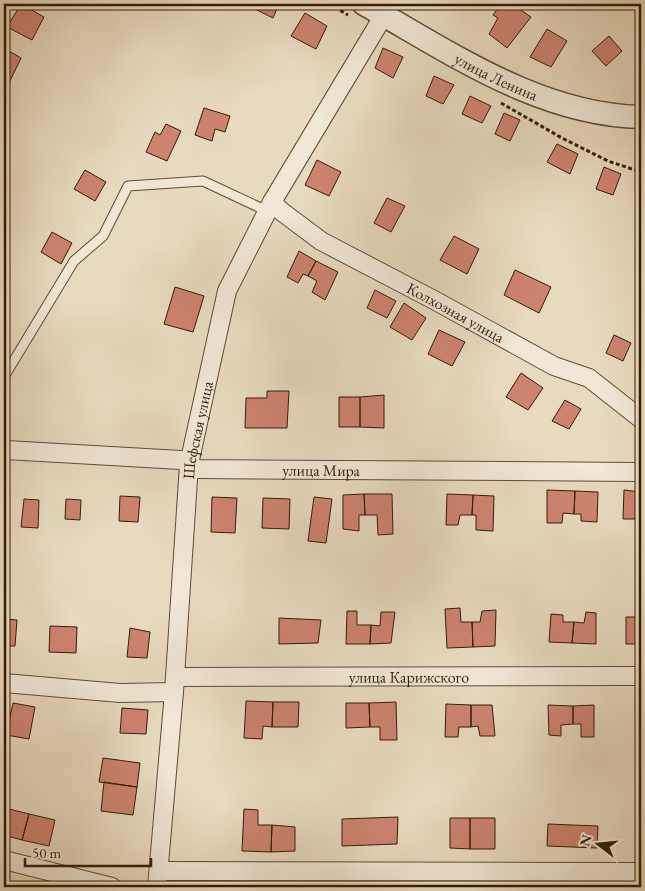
<svg xmlns="http://www.w3.org/2000/svg" width="645" height="891" viewBox="0 0 645 891" font-family="'EB Garamond',serif">
<style>
.building{fill:#cd8370;stroke:#341c07}
.lines{fill:none;stroke-linecap:round;stroke-linejoin:round}
.service-casing{stroke:#614c35;stroke-width:11}
.minor-casing{stroke:#614c35;stroke-width:20}
.tertiary-casing{stroke:#614c35;stroke-width:25}
.path{stroke:#341c07;stroke-width:3;stroke-dasharray:4 2.5;stroke-linecap:butt}
.service{stroke:#f0e7d5;stroke-width:9}
.minor{stroke:#f0e7d5;stroke-width:18}
.tertiary{stroke:#f0e7d5;stroke-width:22}
.labels{text-anchor:middle;dominant-baseline:central;stroke-width:4;stroke-linejoin:round;paint-order:stroke}
.street-label{font-size:16px;fill:#341c07;stroke:#f0e7d5}
</style>
<rect width="100%" height="100%" fill="#e8dabf"/>
<filter id="stains"><feTurbulence type="fractalNoise" baseFrequency=".004" numOctaves="4"/><feColorMatrix values="0 0 0 0 .2 0 0 0 0 .09 0 0 0 0 .02 0 0 0 .5 -.17"/></filter>
<radialGradient id="worn" r=".72"><stop offset=".6" stop-color="#630" stop-opacity="0"/><stop offset="1" stop-color="#630" stop-opacity=".3"/></radialGradient>
<path class="building" d="M21,4L44,17L32,40L7,27Z
M248,4H279L273,18L247,5Z
M501,4H512L531,17L507,48L489,34L498,18L493,15Z
M305,13L327,26L316,49L291,36Z
M547,29L567,41L551,67L530,57Z
M609,36L622,51L606,66L592,51Z
M4,48L21,58L10,81L4,78Z
M383,48L403,57L393,78L375,68Z
M434,76L454,85L443,104L426,96Z
M470,96L491,106L482,123L462,114Z
M204,108L230,116L225,132L215,129L212,141L195,135Z
M504,113L520,120L510,141L495,134Z
M166,124L181,131L167,161L146,152L155,132L160,135Z
M557,144L578,154L570,174L547,162Z
M317,160L341,172L329,196L305,185Z
M604,167L621,174L613,195L596,189Z
M85,170L106,182L95,201L74,189Z
M641,188V218L636,217Z
M387,198L405,206L391,232L374,223Z
M52,232L72,243L61,264L41,252Z
M454,236L479,249L467,274L440,260Z
M299,251L316,261L308,276L303,274L298,283L287,277Z
M316,261L338,272L325,300L312,292L317,281L308,276Z
M515,270L551,287L539,313L504,295Z
M175,287L204,296L193,332L164,324Z
M375,290L396,301L387,318L367,308Z
M404,303L426,318L412,340L390,327Z
M439,330L465,342L452,366L428,354Z
M614,335L631,343L623,361L606,353Z
M521,373L543,388L528,410L506,397Z
M267,391H289L287,428H245L246,398H267Z
M384,395V428L360,427V397Z
M339,397H360V427H339Z
M565,400L581,409L569,429L552,421Z
M547,490L575,491L574,514L563,513L562,523H547Z
M624,490L641,492V519H623Z
M575,491L598,492L597,522L581,521V514H574Z
M364,494L365,515H359V531L343,529V495Z
M364,494H392L393,534L378,535L377,515H365Z
M447,494L473,495L472,515H460L458,525H446Z
M473,495L494,496L493,531L476,530V515H472Z
M120,496L140,497L138,522L119,521Z
M212,497L237,498L235,533L211,532Z
M314,497L332,499L326,543L308,541Z
M263,498L290,499L289,529L262,528Z
M24,499L39,500L38,528L21,527Z
M66,499L81,500L80,520L65,519Z
M460,608L461,622H472L473,647L447,648L445,609Z
M496,610L495,646L473,647L472,622H480L482,611Z
M347,611H357V625H371L370,644H346Z
M381,612H395L391,643L370,644L371,625L380,626Z
M586,612L596,613V644L572,643L574,622L584,623Z
M551,614L563,615V622H574L572,643L549,642Z
M626,617H641V644H626Z
M279,618L321,620L318,643L279,644Z
M4,619L17,620L15,646H4Z
M50,626L77,627L76,653L49,652Z
M130,628L150,632L147,658L127,657Z
M246,701L273,702L272,727L263,726L262,739L244,738Z
M273,702H299L298,727H272Z
M396,702L397,740H380V727H370L369,703Z
M13,703L35,707L29,739L6,735Z
M346,703H369L370,727L346,728Z
M446,704L471,705V727H459L458,737H445Z
M471,705H492L495,736H480L478,726L471,727Z
M548,705L573,706V724L561,725V736L549,735Z
M594,705V737H581V724H573V706Z
M122,708L148,710L146,734L120,733Z
M103,758L140,763L137,787L99,782Z
M104,782L137,787L133,815L101,811Z
M5,808L29,814L22,840L4,835Z
M244,809L258,810V825H272L271,852L242,851Z
M29,814L55,820L49,846L22,840Z
M398,817L397,844L342,846V819Z
M450,818H470V849L450,848Z
M470,818H495V849H470Z
M548,824L598,826L597,848L547,846Z
M272,825L295,827V851L271,852Z"/>
<g class="lines">
<defs>
<path id="service" d="M4,377L74,261L103,236L128,186L203,181L267,211"/>
<g id="minor">
<path id="s1" d="M272,202L281,211L321,241L434,300L554,366L589,378L641,419"/>
<path id="s2" d="M4,451L6,450L181,460L197,469L641,472"/>
<path id="s3" d="M175,677L641,676"/>
<path d="M4,683L120,693L174,692"/>
<path d="M4,860L112,887"/>
<path d="M159,871L641,872"/>
<path id="s4" d="M157,887L174,692L189,464L227,291L272,202L384,15"/>
</g>
<g id="tertiary">
<path id="s5" d="M364,4C450,52 539,115 641,117"/>
</g>
</defs>
<use href="#service" class="service-casing"/>
<use href="#minor" class="minor-casing"/>
<use href="#tertiary" class="tertiary-casing"/>
<path class="path" d="M329,4L348,15
M501,103L562,138L608,161L641,172"/>
<use href="#service" class="service"/>
<use href="#minor" class="minor"/>
<use href="#tertiary" class="tertiary"/>
</g>
<g class="labels">
<g class="street-label">
<text stroke="none"><textPath href="#s5" startOffset="151">улица Ленина</textPath></text>
<text stroke="none"><textPath href="#s1" startOffset="215">Колхозная улица</textPath></text>
<text stroke="none"><textPath href="#s4" startOffset="459">Шефская улица</textPath></text>
<text stroke="none"><textPath href="#s2" startOffset="320">улица Мира</textPath></text>
<text stroke="none"><textPath href="#s3" startOffset="234">улица Карижского</textPath></text>
</g>
</g>
<rect width="645" height="891" fill="none" stroke="#e8dabf" stroke-width="20"/>
<rect x="5" y="5" width="635" height="881" fill="none" stroke="#341c07" stroke-width="2.5"/>
<rect x="10" y="10" width="625" height="871" fill="none" stroke="#341c07"/>
<g transform="translate(598 844) rotate(286)" stroke="#f0e7d5" stroke-width="4" paint-order="stroke">
<path d="M0-4L9 19L0 12L-9 19Z" fill="#341c07"/>
<text y="-8" font-size="14" font-weight="bold" text-anchor="middle" fill="#341c07">N</text>
</g>
<path d="M25 858v8h126v-8" fill="none" stroke="#341c07" stroke-width="2.5"/>
<text x="32" y="858" font-size="15" fill="#341c07" stroke="#f0e7d5" stroke-width="4" paint-order="stroke">50 m</text>
<rect width="100%" height="100%" filter="url(#stains)"/>
<rect width="100%" height="100%" fill="url(#worn)"/>
</svg>
